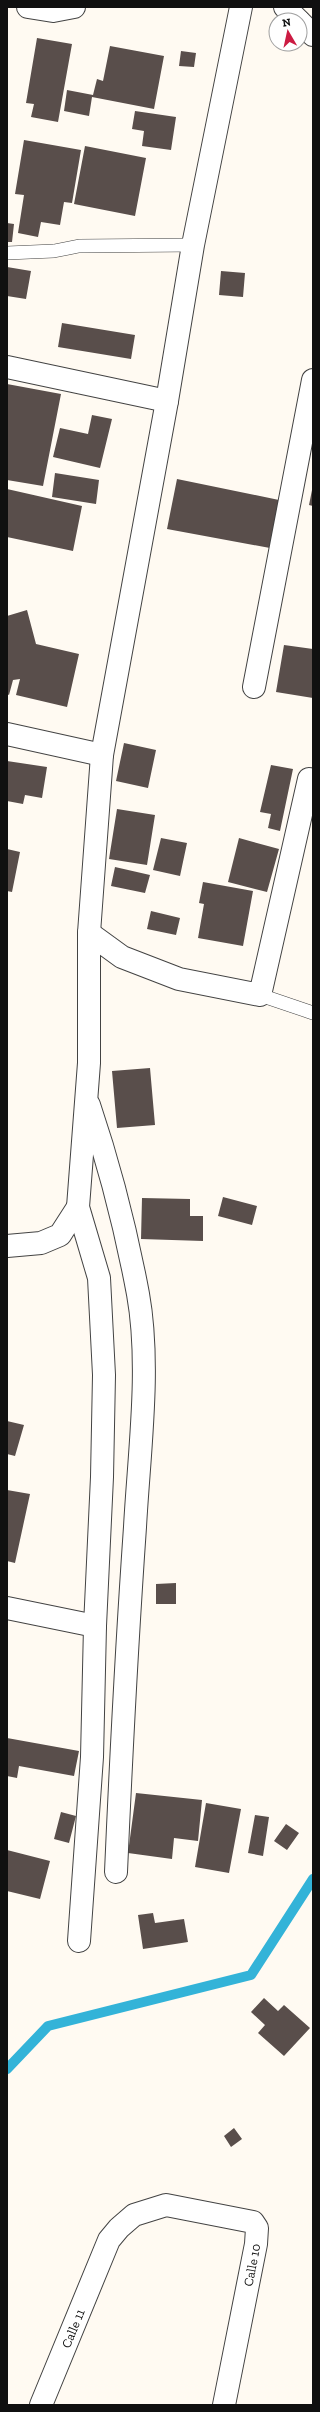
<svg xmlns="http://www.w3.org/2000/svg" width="320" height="2412" viewBox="0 0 320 2412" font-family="'Zilla Slab',serif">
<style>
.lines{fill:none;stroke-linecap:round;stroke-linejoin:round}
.stream{stroke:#33b3d8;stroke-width:10}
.building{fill:#594e4b}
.lane-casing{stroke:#434343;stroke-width:14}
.street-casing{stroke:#434343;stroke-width:24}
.lane{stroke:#fff;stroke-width:13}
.street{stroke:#fff;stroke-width:22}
.labels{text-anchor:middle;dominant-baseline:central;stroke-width:4;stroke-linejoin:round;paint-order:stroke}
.street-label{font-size:13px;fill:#101010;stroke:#fff}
</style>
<rect width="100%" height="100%" fill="#fffaf2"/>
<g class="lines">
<path class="stream" d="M7,2069L48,2026L251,1975L313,1879"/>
</g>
<path class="building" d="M37,38L72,44L58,122L31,117L34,104L26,103Z
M110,46L164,56L154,109L92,97L89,116L64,111L67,90L93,95L97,79L103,81Z
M181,51L196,53L194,67L179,66Z
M135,111L176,117L171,150L142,146L144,131L132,129Z
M24,140L81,150L72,203L64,202L60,225L41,222L38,237L18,233L24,195L15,194Z
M85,146L146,158L135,216L74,204Z
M7,223L14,224L12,242H7Z
M7,267L31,271L26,299L7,296Z
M221,271L245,273L243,297L219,295Z
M62,323L135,335L131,359L58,347Z
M7,384L61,394L43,486L7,480Z
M92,415L112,419L100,468L53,457L60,428L88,434Z
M55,473L99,480L96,504L52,497Z
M177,479L279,500L270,548L167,529Z
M7,489L82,506L73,551L7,537Z
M312,490H313V506L309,505Z
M27,610L36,644L79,654L67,707L16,695L20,679L13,680L9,695L7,694V616Z
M284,645L313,649V698L276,692Z
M124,743L156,750L148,788L116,781Z
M7,761L47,767L42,798L25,795L23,804L7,801Z
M271,765L293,769L280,831L268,828L271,814L260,812Z
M117,809L155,815L147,865L109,859Z
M161,838L187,843L180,876L153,870Z
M239,838L279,849L267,892L228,882Z
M7,849L20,852L12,892L7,891Z
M115,867L150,875L145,893L111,886Z
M203,882L253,891L243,946L198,938L204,904L199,903Z
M151,911L180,918L176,935L147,929Z
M150,1068L155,1125L117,1128L112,1071Z
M223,1197L257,1206L252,1225L218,1216Z
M142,1198L190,1199V1216H203V1241L141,1239Z
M7,1421L24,1425L15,1456L7,1454Z
M7,1490L30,1494L15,1563L7,1561Z
M176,1583V1604H156V1584Z
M7,1738L79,1751L74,1776L19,1766L17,1778L7,1776Z
M136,1793L202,1800L198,1841L174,1838L172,1859L128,1853Z
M206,1803L241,1809L229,1873L195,1867Z
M61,1812L76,1816L69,1843L54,1839Z
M255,1815L269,1817L263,1856L248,1853Z
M286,1824L299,1833L287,1850L274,1841Z
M7,1850L50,1861L40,1899L7,1891Z
M153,1913L155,1923L184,1919L188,1942L143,1949L138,1915Z
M264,1998L278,2011L284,2005L310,2028L284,2056L258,2033L265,2025L251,2012Z
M234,2128L242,2139L231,2147L224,2136Z"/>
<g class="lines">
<defs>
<path id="lane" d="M7,253L54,251L79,246L193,245
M260,995L313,1013"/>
<g id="street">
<path d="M28,7L53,11L74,7"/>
<path d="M285,7L298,20"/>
<path d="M300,22L313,35"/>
<path d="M7,367L167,401"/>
<path d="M254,687L313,380"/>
<path d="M7,734L102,755"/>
<path d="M89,933L122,957L179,979L260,995L309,779"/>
<path d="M89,1105C110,1167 126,1230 138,1294C151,1366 139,1453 135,1527C127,1642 121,1757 116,1872"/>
<path d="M7,1246L41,1243L60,1235L78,1207"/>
<path d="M7,1608L95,1626"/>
<path d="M79,1941L92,1757L95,1626L102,1477L104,1375L99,1278L78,1207L89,1063V933L102,755L167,401L193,245L241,7"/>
<path id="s1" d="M41,2405L109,2240L119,2228L134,2215L166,2205L253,2222L257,2228L256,2244L224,2405"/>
</g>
</defs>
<use href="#lane" class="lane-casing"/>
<use href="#street" class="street-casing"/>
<use href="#lane" class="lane"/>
<use href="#street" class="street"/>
</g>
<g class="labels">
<g class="street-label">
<text transform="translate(252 2265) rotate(-79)">Calle 10</text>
<text stroke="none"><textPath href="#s1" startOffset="83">Calle 11</textPath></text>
</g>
</g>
<rect width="320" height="2412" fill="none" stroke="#101010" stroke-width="16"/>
<g transform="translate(288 32) rotate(351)"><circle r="19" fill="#ffffff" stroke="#9f9f9f"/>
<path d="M0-3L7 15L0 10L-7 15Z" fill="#cc1b42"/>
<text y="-6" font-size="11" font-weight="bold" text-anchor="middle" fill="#101010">N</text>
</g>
</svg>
